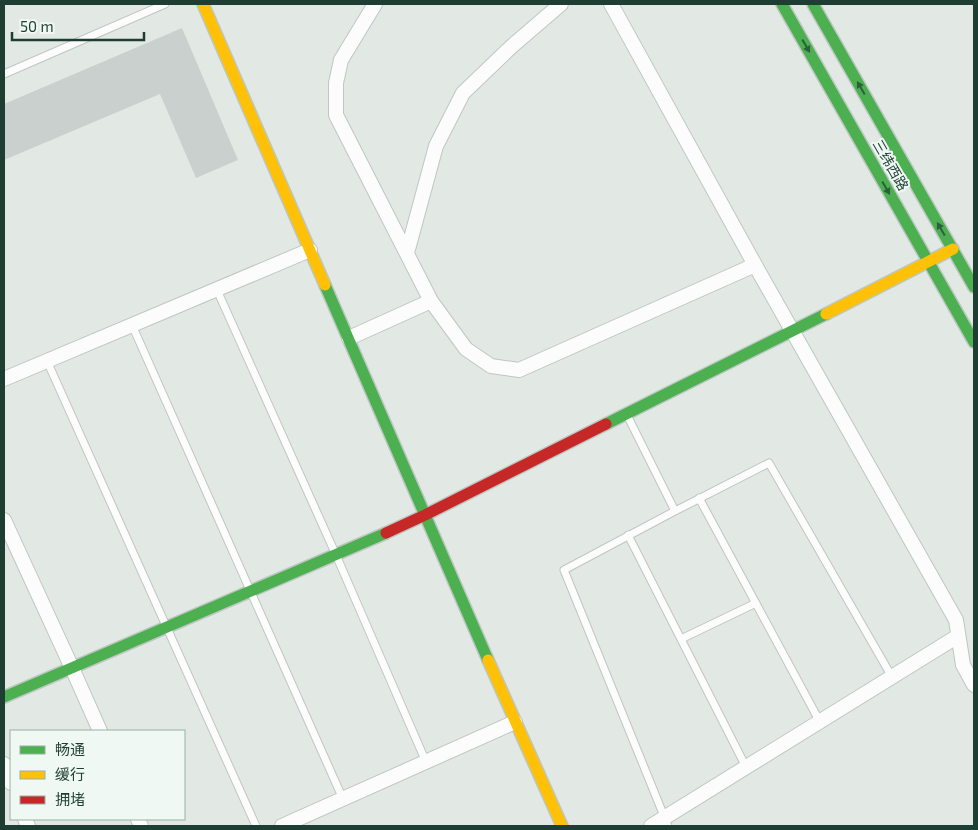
<svg xmlns="http://www.w3.org/2000/svg" width="978" height="830" viewBox="0 0 978 830" font-family="'Exo 2','Noto Sans SC',sans-serif">
<style>
.building{fill:#c9d0cd}
.lines{fill:none;stroke-linecap:round;stroke-linejoin:round}
.lane-casing{stroke:#bfc6c2;stroke-width:9}
.street-casing{stroke:#bfc6c2;stroke-width:16}
.fast-casing{stroke:#bdc7c2;stroke-width:14}
.slow-casing{stroke:#bdc7c2;stroke-width:14}
.jam-casing{stroke:#bdc7c2;stroke-width:14}
.lane{stroke:#fbfcfb;stroke-width:7}
.street{stroke:#fbfcfb;stroke-width:14}
.fast{stroke:#4caf50;stroke-width:11}
.slow{stroke:#ffc107;stroke-width:11}
.jam{stroke:#c62828;stroke-width:11}
.oneway{fill:#2c603c}
.labels{text-anchor:middle;dominant-baseline:central;stroke-width:4;stroke-linejoin:round;paint-order:stroke}
.street-label{font-size:14px;fill:#1e3e34;stroke:#eff8f3}
</style>
<rect width="100%" height="100%" fill="#e2e9e5"/>
<path class="building" d="M182,28L238,160L196,178L160,94L4,160V104Z"/>
<g class="lines">
<defs>
<path id="lane" d="M4,74L165,4
M217,290L336,555L426,762
M132,325L343,799
M47,361L256,826
M628,417L675,511L564,570L668,826
M699,498L820,722
M675,511L769,463L892,677
M628,535L746,767
M681,639L756,603"/>
<path id="street" d="M375,4L341,60L336,83V115L431,301L466,349L491,366L519,370L755,265
M611,4L755,265L956,620L963,665L974,685
M407,253L436,146L463,93L511,47L561,4
M349,338L431,301
M4,379L310,250
M4,520L72,668L100,731
M4,764L11,783
M25,819L28,826
M138,819L141,826
M282,826L515,722
M651,826L958,636"/>
<path id="fast" d="M782,4L974,342
M813,4L974,287
M325,285L488,660
M606,424L826,314
M4,697L386,533"/>
<path id="slow" d="M203,4L325,285
M826,314L953,249
M488,660L562,826"/>
<path id="jam" d="M386,533L425,515L606,424"/>
</defs>
<use href="#lane" class="lane-casing"/>
<use href="#street" class="street-casing"/>
<use href="#fast" class="fast-casing"/>
<use href="#slow" class="slow-casing"/>
<use href="#jam" class="jam-casing"/>
<use href="#lane" class="lane"/>
<use href="#street" class="street"/>
<use href="#fast" class="fast"/>
<use href="#slow" class="slow"/>
<use href="#jam" class="jam"/>
</g>
<defs><path id="oneway-solid" d="M-6-.8H1V-3.2L6.5 0L1 3.2V.8H-6Z" transform="scale(1.25)"/></defs>
<g class="oneway">
<use href="#oneway-solid" transform="translate(806 46) rotate(60)"/>
<use href="#oneway-solid" transform="translate(861 88) rotate(-120)"/>
<use href="#oneway-solid" transform="translate(886 188) rotate(60)"/>
<use href="#oneway-solid" transform="translate(941 229) rotate(-120)"/>
</g>
<g class="labels">
<g class="street-label">
<text transform="translate(891 165) rotate(60)">三纬西路</text>
</g>
</g>
<rect width="978" height="830" fill="none" stroke="#1e3e34" stroke-width="10"/>
<rect x="10" y="730" width="175" height="90" fill="#eff8f3" stroke="#9baea7"/>
<rect x="20" y="746" width="25" height="8" fill="#4caf50" stroke="#9baea7"/>
<text x="55" y="755" font-size="15" fill="#1e3e34">畅通</text>
<rect x="20" y="771" width="25" height="8" fill="#ffc107" stroke="#9baea7"/>
<text x="55" y="780" font-size="15" fill="#1e3e34">缓行</text>
<rect x="20" y="796" width="25" height="8" fill="#c62828" stroke="#9baea7"/>
<text x="55" y="805" font-size="15" fill="#1e3e34">拥堵</text>
<path d="M12 32v8h132v-8" fill="none" stroke="#1e3e34" stroke-width="2.5"/>
<text x="20" y="32" font-size="15" fill="#1e3e34" stroke="#eff8f3" stroke-width="4" paint-order="stroke">50 m</text>
</svg>
